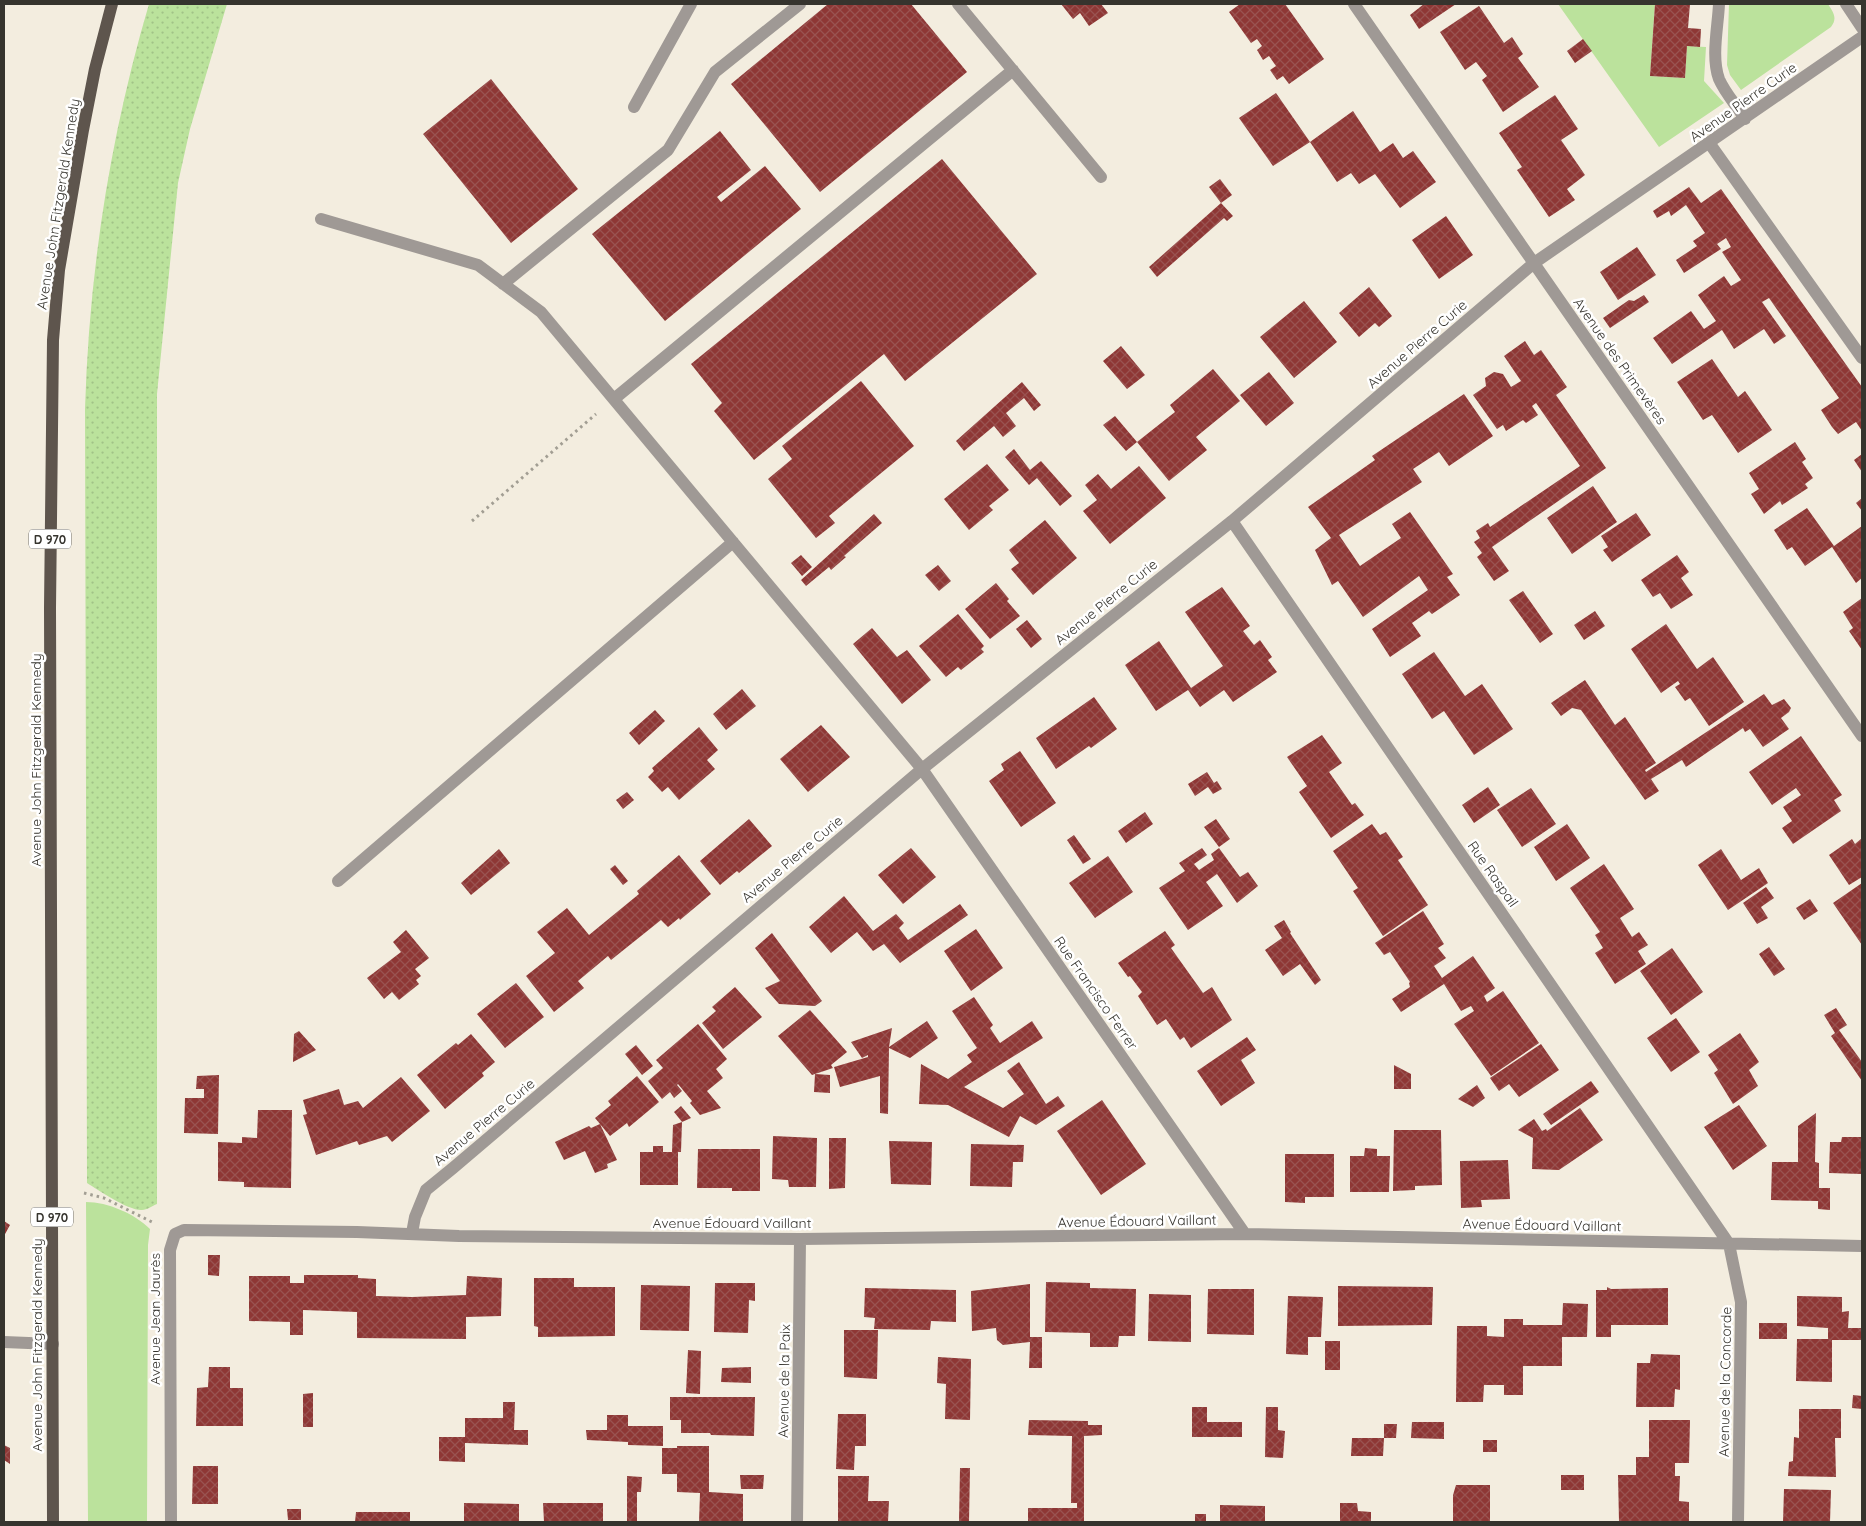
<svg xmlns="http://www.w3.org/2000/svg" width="1866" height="1526" viewBox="0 0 1866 1526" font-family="Quicksand,sans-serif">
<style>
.grass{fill:url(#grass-dots)}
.green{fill:#bbe29c}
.building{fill:url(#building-cross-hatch)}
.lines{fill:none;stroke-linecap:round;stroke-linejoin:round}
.path{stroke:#a29e93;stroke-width:3;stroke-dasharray:2.5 4;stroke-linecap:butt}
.lane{stroke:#9f9995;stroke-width:12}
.street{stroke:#9f9995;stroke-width:12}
.primary{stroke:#5e554d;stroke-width:12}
.labels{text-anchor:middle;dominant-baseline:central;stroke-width:5;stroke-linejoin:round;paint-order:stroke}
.shield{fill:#fff;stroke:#72716d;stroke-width:1}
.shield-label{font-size:12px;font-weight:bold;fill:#36342e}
.street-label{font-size:14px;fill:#36342e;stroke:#fff}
</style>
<defs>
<pattern id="grass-dots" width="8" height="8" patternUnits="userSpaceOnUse" patternTransform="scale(1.25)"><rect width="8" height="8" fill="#bbe29c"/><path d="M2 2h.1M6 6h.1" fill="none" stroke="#a1c287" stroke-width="1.8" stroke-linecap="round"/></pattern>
<pattern id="building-cross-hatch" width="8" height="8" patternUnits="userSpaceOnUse" patternTransform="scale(1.25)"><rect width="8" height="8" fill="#8e3735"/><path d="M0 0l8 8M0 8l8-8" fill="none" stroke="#995351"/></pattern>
</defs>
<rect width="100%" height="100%" fill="#f3eddf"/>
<path class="grass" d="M149,4H227L190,129L178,183L157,394V1204C152,1206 147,1210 142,1210C129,1211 98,1190 87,1183L85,409C89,272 110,136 149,4Z"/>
<path class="green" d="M1558,4H1655L1650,76L1685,78L1687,46L1706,47L1704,81L1724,103L1659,147Z
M1729,4H1828C1833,12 1838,18 1831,27L1741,90L1730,75L1727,65Z
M86,1202C108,1202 135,1214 150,1229L148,1245L147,1522H88Z"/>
<path class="building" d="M828,4H911L967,72L820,192L731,84Z
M1061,4H1101L1108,13L1089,26L1080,13L1073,19Z
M1240,4H1285L1324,59L1289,84L1283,76L1277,80L1270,70L1276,66L1269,56L1263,60L1257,50L1262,46L1257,39L1251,43L1229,12Z
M1424,4H1456L1419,29L1410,15Z
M1655,4H1690L1688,28L1701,29L1700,47L1687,46L1685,78L1650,76Z
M1479,6L1504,43L1512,37L1523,54L1518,58L1539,87L1503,112L1482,80L1487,76L1476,62L1465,70L1440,32Z
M1583,39L1592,51L1575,63L1567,51Z
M491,79L578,189L511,243L423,134Z
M1276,93L1310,142L1353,111L1380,152L1393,143L1403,158L1413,151L1436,182L1400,208L1375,174L1359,184L1351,173L1337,182L1310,142L1273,166L1239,118Z
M1555,95L1578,129L1561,140L1585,175L1567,189L1575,200L1549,217L1517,170L1522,167L1499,133Z
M720,131L751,170L717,197L721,202L765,166L801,209L665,321L592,234Z
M942,159L1037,274L905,381L884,354L754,460L714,411L722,403L691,364Z
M1220,179L1232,195L1221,203L1209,187Z
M1689,187L1701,203L1721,189L1862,387V431L1856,422L1838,434L1832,427L1821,410L1839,398L1769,298L1762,302L1786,336L1774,344L1764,329L1734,349L1722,330L1672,364L1653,338L1691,311L1704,329L1716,321L1698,295L1724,276L1731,286L1741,280L1722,252L1731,247L1726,238L1717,244L1721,249L1684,273L1676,260L1697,246L1693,241L1705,233L1686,205L1671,216L1669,211L1657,218L1653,211Z
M1221,203L1233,216L1227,221L1224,218L1157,277L1149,267Z
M1446,216L1473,255L1439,279L1412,240Z
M1637,247L1656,275L1618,300L1600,272Z
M1369,287L1392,316L1379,327L1375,323L1359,337L1339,313Z
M1644,295L1649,302L1610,328L1603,318L1629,300L1634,301Z
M1304,301L1337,342L1294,378L1260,337Z
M1525,341L1534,355L1541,350L1567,387L1556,395L1606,468L1492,547L1509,571L1494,581L1477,557L1482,553L1474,542L1480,538L1476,531L1488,523L1490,527L1580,466L1536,403L1532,406L1538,415L1526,423L1523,420L1506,431L1503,425L1497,429L1473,395L1486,386L1485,378L1494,372L1503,374L1511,387L1521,381L1504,356Z
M1121,346L1145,375L1127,389L1103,361Z
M1712,359L1738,397L1745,391L1772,430L1738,453L1712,415L1703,420L1677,382Z
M1213,369L1240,401L1196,437L1207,450L1169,481L1137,442L1175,412L1170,405Z
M1269,372L1294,403L1266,426L1240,395Z
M861,381L914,446L829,516L835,523L816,538L768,479L792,459L782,446Z
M1022,382L1041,405L1034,411L1024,398L1006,413L1016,426L1003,437L994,426L964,451L956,441Z
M1464,394L1493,436L1449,466L1439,452L1413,469L1422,482L1339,535L1360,566L1401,538L1392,524L1410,512L1453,574L1447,577L1460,595L1432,614L1429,611L1412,623L1421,636L1390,657L1372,629L1428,590L1419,576L1363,617L1338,581L1332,585L1315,550L1331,538L1308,507L1375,460L1372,456Z
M1115,416L1137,442L1126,451L1103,425Z
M1795,442L1806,459L1802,462L1813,478L1805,484L1808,488L1782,505L1780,501L1764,514L1751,494L1759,489L1749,473Z
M1014,449L1030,470L1041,461L1072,496L1060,506L1037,478L1029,485L1005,457Z
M1862,454V472L1854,460Z
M987,464L1009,490L989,506L993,510L969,530L944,499Z
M1139,466L1166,498L1110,544L1083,511L1097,500L1085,485L1098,474L1111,489Z
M1593,486L1617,522L1572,554L1547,518Z
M1862,498V511L1856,503Z
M1807,508L1834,546L1862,526V578L1856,583L1832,547L1805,566L1792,547L1787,550L1774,530Z
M1636,513L1651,535L1612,562L1603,550L1608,547L1601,536Z
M874,514L882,523L844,556L846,557L831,570L829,567L806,586L801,580Z
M1045,520L1077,558L1033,595L1011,569L1019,563L1009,550Z
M801,555L812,567L802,576L791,563Z
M1677,555L1689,572L1681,578L1693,595L1671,609L1660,593L1653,597L1641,580Z
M938,565L951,581L939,591L925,575Z
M996,583L1009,599L1007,601L1020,616L990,639L965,609Z
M1222,587L1250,626L1243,631L1254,645L1260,640L1272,657L1268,660L1277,672L1233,702L1224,690L1200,707L1188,690L1156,711L1125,665L1159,641L1191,688L1223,666L1185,612Z
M1523,591L1553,634L1540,643L1509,600Z
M1862,598V650L1849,631L1853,628L1843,612Z
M1595,611L1605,626L1584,640L1574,625Z
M958,614L984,646L981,649L984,652L961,670L958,667L946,677L919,646Z
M1027,620L1042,639L1031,648L1016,629Z
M1666,624L1697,669L1713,657L1744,702L1709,726L1690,698L1685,701L1675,687L1680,684L1678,681L1661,693L1631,649Z
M872,628L897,657L907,650L931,680L902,704L853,644Z
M1434,652L1465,696L1482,684L1513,729L1474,755L1444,711L1432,719L1402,674Z
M1585,680L1615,725L1625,717L1656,763L1645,770L1646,772L1764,694L1772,705L1784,699L1791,708L1789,712L1781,718L1789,729L1763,747L1750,729L1745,732L1743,728L1686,767L1682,760L1651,779L1659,791L1645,800L1581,710L1572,708L1561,716L1551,703Z
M742,689L756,706L726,730L713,714Z
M1094,697L1117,729L1091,748L1089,746L1056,769L1036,738Z
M655,710L665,721L639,745L629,733Z
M821,725L850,757L808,792L780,759Z
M699,727L718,750L707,760L715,769L679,800L668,787L662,792L648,777L654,771L652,768Z
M1322,735L1342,763L1329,772L1352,805L1355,803L1364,815L1331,838L1299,792L1307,786L1287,757Z
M1801,736L1842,795L1834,800L1841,811L1793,844L1782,828L1792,821L1783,807L1801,795L1796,788L1772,805L1749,772Z
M1020,751L1056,803L1021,827L989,781L1004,770L1001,764Z
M1207,772L1214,783L1217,781L1222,789L1213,794L1208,787L1195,796L1188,784Z
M1488,787L1500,805L1474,823L1462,805Z
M1531,788L1556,824L1522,847L1497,810Z
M627,792L634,800L623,809L616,800Z
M1145,812L1153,824L1126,843L1118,831Z
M749,819L772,846L739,873L737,871L720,885L700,861Z
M1216,819L1230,839L1219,847L1204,827Z
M1372,824L1380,835L1386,832L1403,857L1398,860L1428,905L1383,936L1353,891L1358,888L1333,851Z
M1567,824L1590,858L1556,881L1534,847Z
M1074,835L1091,859L1083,864L1067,840Z
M1862,838V877L1849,885L1829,855L1852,839L1855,844Z
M911,848L936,877L903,904L878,875Z
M1202,848L1207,855L1194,864L1199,870L1214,860L1211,854L1219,848L1240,877L1248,872L1258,886L1237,903L1217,874L1206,882L1223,906L1188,930L1159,888L1185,871L1179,863Z
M499,849L510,863L471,895L461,883Z
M1721,849L1741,880L1759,868L1768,883L1728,910L1698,865Z
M679,855L711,894L680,920L679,918L668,927L661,920L611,960L608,956L578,981L584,988L554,1012L526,976L555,953L537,932L567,908L589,935L639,894L637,891Z
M1108,856L1133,892L1095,918L1069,883Z
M1604,864L1634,909L1620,918L1632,937L1639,932L1648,945L1638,951L1646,964L1615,984L1595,953L1603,948L1595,935L1600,932L1570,888Z
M615,865L628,881L623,885L610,869Z
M1862,883V945L1833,903Z
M1766,887L1774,898L1761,907L1768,918L1757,924L1743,903Z
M844,896L873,931L896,914L904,923L899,928L908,940L960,904L968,915L900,963L884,944L873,951L857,932L831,953L809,927Z
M1810,899L1818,911L1804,920L1796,908Z
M1423,911L1444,944L1438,948L1446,958L1434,966L1442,978L1473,956L1495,988L1484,996L1487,1002L1503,991L1539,1043L1491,1076L1454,1024L1474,1011L1471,1006L1461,1011L1444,984L1401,1012L1392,999L1410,987L1409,983L1410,982L1390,952L1384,955L1375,943Z
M1284,920L1291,932L1290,933L1321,980L1315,985L1300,964L1283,976L1265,950L1282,938L1274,926Z
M976,929L1003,968L971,991L944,951Z
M406,930L429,958L415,969L421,976L416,980L419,984L399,1000L392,992L384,999L367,978L401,952L393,942Z
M1165,931L1175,945L1171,948L1203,993L1212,987L1232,1020L1191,1048L1184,1037L1180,1040L1166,1019L1157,1025L1138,996L1142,992L1130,976L1128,977L1118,963Z
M772,933L822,1001L815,1006L779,1004L765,988L780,981L755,948Z
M1769,947L1785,969L1774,976L1759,954Z
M1672,948L1703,992L1671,1015L1640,971Z
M516,983L544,1017L505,1048L477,1014Z
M735,987L762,1017L723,1049L702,1023L716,1011L712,1007Z
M974,997L993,1025L990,1028L1000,1043L1032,1021L1043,1038L964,1087L1003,1108L1024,1094L1007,1071L1019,1062L1046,1104L1058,1096L1065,1106L1036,1125L1020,1116L1009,1137L948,1105L919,1104L921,1064L948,1079L972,1062L967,1055L977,1048L952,1011Z
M1836,1008L1847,1025L1839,1030L1862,1062V1081L1831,1036L1835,1033L1824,1015Z
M810,1010L847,1052L831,1065L833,1068L815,1074L830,1075V1093L814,1092L815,1074L812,1075L778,1036Z
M1676,1018L1700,1052L1671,1072L1647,1038Z
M927,1021L938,1038L910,1058L889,1048L888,1114L880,1113V1076L840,1087L834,1067L868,1057V1055L862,1058L851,1042L892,1028L889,1047Z
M698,1024L727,1059L716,1069L723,1078L707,1091L721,1108L700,1115L690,1103L692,1101L678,1084L677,1085L682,1091L674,1098L670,1092L662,1099L648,1081L663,1068L656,1060Z
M299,1031L316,1050L293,1062L294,1034Z
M1740,1033L1759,1062L1749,1070L1758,1086L1733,1104L1714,1073L1718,1070L1708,1055Z
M471,1034L495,1062L482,1073L484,1076L445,1109L417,1075L456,1043L458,1045Z
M1247,1037L1256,1050L1241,1060L1255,1083L1221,1106L1197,1071Z
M1541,1044L1559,1070L1519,1097L1509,1084L1499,1091L1490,1078Z
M636,1045L653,1066L642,1075L625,1054Z
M1394,1065L1411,1074V1089H1394Z
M219,1075L218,1134L184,1133L185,1098H204V1089H196L197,1076Z
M637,1076L659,1102L629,1127L627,1123L610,1136L595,1118L611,1105L608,1101Z
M401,1077L430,1111L392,1142L387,1136L359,1145L357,1141L316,1155L303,1115L307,1114L303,1100L339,1089L344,1105L358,1101L363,1108Z
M1591,1081L1599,1092L1551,1125L1543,1114Z
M1477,1085L1485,1098L1473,1107L1458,1099Z
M1102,1100L1146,1164L1101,1195L1057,1131Z
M1739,1105L1767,1146L1733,1170L1704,1127Z
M681,1106L691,1118L682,1122L674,1112Z
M1580,1108L1603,1140L1559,1170L1532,1169L1533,1138L1518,1130L1534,1119L1542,1131L1546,1129L1547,1131Z
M258,1110H292L291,1188L244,1187V1182L218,1181V1142L242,1143V1137L257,1138Z
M1816,1113L1815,1162L1819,1163V1188H1830V1210L1818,1209V1201L1771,1200L1772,1162H1798V1126Z
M682,1122L681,1152H678V1185H640V1152H653V1146H663V1152H672L673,1125Z
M600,1124L617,1160L607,1164L608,1168L595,1173L585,1151L564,1160L555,1142L589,1126L591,1128Z
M1394,1130H1441L1442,1185L1415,1186V1190L1393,1191Z
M773,1136L817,1138L816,1187H789L788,1180L772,1179Z
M1842,1137H1862V1174L1829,1173L1830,1142H1841Z
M829,1138H846L845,1188L829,1189Z
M889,1141L932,1142L931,1185L891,1184Z
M971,1144L1024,1145L1023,1162H1013L1012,1187L970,1186Z
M1365,1148L1377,1149V1156H1390L1389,1192H1350V1156H1364Z
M698,1149H760V1191H732V1188H697Z
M1285,1154H1334V1197H1305V1203L1285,1202Z
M1508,1160L1510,1199L1481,1200L1482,1207L1461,1208L1460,1161Z
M4,1221L10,1225L4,1236Z
M208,1255H220L219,1276L208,1275Z
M304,1275H358V1278L376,1279V1296L412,1297L466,1295L467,1276L502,1278L501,1316L466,1317V1339L357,1338V1312L303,1310V1335H290V1322L249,1321V1276H290V1283H304Z
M534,1278H574V1287H615V1336L538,1337V1327L534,1326Z
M1046,1282L1090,1283V1288L1136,1289L1135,1336H1119L1118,1347H1090V1333L1045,1332Z
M715,1283H755V1301L749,1300L748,1333L714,1332Z
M1030,1284V1337H1042V1368H1029L1030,1342L1003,1345L997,1340L996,1328L972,1331L971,1291Z
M641,1285L690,1286L689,1331L640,1330Z
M1338,1286L1433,1287L1432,1325L1338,1326Z
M1607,1287L1611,1289L1668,1288V1325H1611V1337H1596V1290H1607Z
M865,1288L956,1290V1322L931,1321L930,1330L874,1329L875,1318L864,1317Z
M1208,1289H1254V1335L1207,1334Z
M1149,1294L1191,1295V1342L1148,1341Z
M1288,1296L1323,1297L1321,1337H1308V1355L1286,1354Z
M1797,1296L1842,1297V1312L1849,1311L1848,1328H1862V1340H1832V1382L1796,1381L1797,1339H1828V1328L1797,1326Z
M1563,1303L1588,1304L1587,1337H1562V1366H1523V1395H1504V1385H1484L1483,1402H1456L1457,1326H1487V1336L1504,1337V1319H1523V1325H1562Z
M1759,1323H1787V1339H1759Z
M844,1330H878L877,1379L844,1377Z
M1325,1341H1340V1370H1325Z
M688,1350L701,1351L700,1394L686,1393Z
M1651,1354L1680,1355V1390L1675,1389L1674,1407H1636L1637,1363H1650Z
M938,1357L971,1359L970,1420L945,1419L946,1384L937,1383Z
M209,1367H230V1388H243V1426H196L197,1388L208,1387Z
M751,1367V1383L721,1382L722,1368Z
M313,1393V1427H303V1394Z
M1853,1395L1862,1396V1409L1852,1408Z
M670,1397H755L754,1436L711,1435L710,1433H681V1420H670Z
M503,1402H515L514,1430H528V1445L465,1443V1462L439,1461V1437H465V1418H503Z
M1192,1407H1207V1422H1242V1437H1192Z
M1266,1407H1278V1430L1285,1431L1283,1458L1265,1457Z
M1799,1409H1841V1438H1835L1836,1477L1788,1476L1789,1462L1793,1461L1794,1437L1799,1438Z
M838,1414H866V1446H855L854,1470L836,1469Z
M607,1415H628V1426H663V1446L628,1445V1442L587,1440L586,1430H607Z
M1029,1420L1088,1421V1425H1102V1435L1084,1436V1522H1028V1508H1077V1503H1071L1072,1436L1028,1435Z
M1649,1420H1690L1689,1463H1675V1476H1680L1679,1501L1689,1502V1522H1619L1618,1475H1636V1457H1649Z
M1412,1422H1444V1439L1411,1438Z
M1384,1424H1397L1396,1438H1384L1383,1456H1351L1352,1438H1384Z
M1483,1440H1497V1452H1483Z
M4,1445L10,1448V1464L4,1460Z
M677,1446H709V1492L743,1494V1522H699L700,1493L677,1492V1474H662V1448H677Z
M193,1466H218V1504H192Z
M960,1468H970L969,1522H959Z
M740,1475H764L763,1489H741Z
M1561,1475H1584V1490H1561Z
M627,1476L642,1477L641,1492H637V1522H627Z
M838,1476H869L868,1501H889L888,1522H838Z
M1456,1485H1490V1522H1453V1495Z
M1784,1489L1831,1490L1830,1522H1783Z
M464,1503L519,1504V1522H464Z
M543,1503H603V1522H544Z
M1340,1503H1357L1358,1511L1371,1512V1522H1340Z
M1220,1505L1265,1506V1522H1220Z
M287,1509H301V1520H288Z
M356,1512H410V1522H355Z
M1195,1514H1206V1522H1195Z"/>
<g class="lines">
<path class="path" d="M472,521L596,414
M84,1193L104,1198L154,1223"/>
<path class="lane" d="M958,4L1101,177
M634,107L691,4
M1710,144L1862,358
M321,219L478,265L541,312L922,769
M503,284L668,150L715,72L800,4
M614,399L1013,70
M338,881L733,542"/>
<path class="street" d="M1354,4L1862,736
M1719,4C1718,27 1711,57 1719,79C1725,93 1737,106 1745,119
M1846,4L1862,28
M1232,521L1729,1244L1741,1302L1738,1522
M922,769L1245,1234
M412,1233L415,1217L426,1190L453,1168L922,769L1232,521L1534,263L1862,37
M4,1342L53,1344
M171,1522L170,1250L175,1234L184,1230L357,1232L459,1236L800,1239L1245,1234L1862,1246
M797,1522L800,1239"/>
<path class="primary" d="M53,1522L50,608L53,340L59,270L83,130L95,69L112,4"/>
</g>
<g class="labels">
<g class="shield">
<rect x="29" y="529.5" width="42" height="19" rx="4"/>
<rect x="31" y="1207.5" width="42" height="19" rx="4"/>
</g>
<g class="shield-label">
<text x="50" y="539">D 970</text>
<text x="52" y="1217">D 970</text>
</g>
<g class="street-label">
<text transform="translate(1743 102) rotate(-35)">Avenue Pierre Curie</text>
<text transform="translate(58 204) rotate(-81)">Avenue John Fitzgerald Kennedy</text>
<text transform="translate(1417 344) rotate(-41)">Avenue Pierre Curie</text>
<text transform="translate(1620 361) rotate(55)">Avenue des Primevères</text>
<text transform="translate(1106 602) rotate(-39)">Avenue Pierre Curie</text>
<text transform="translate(36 760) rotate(-90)">Avenue John Fitzgerald Kennedy</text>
<text transform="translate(792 859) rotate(-40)">Avenue Pierre Curie</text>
<text transform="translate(1493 874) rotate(55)">Rue Raspail</text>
<text transform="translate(1096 993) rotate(55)">Rue Francisco Ferrer</text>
<text transform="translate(484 1122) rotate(-40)">Avenue Pierre Curie</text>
<text transform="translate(1137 1221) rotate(-1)">Avenue Édouard Vaillant</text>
<text x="732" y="1223">Avenue Édouard Vaillant</text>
<text transform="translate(1542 1225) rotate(1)">Avenue Édouard Vaillant</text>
<text transform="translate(155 1319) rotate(-90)">Avenue Jean Jaurès</text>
<text transform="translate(37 1345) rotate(-90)">Avenue John Fitzgerald Kennedy</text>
<text transform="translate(784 1381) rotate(-89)">Avenue de la Paix</text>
<text transform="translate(1725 1382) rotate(-89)">Avenue de la Concorde</text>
</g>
</g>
<rect width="1866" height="1526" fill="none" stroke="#36342e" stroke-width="10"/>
</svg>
